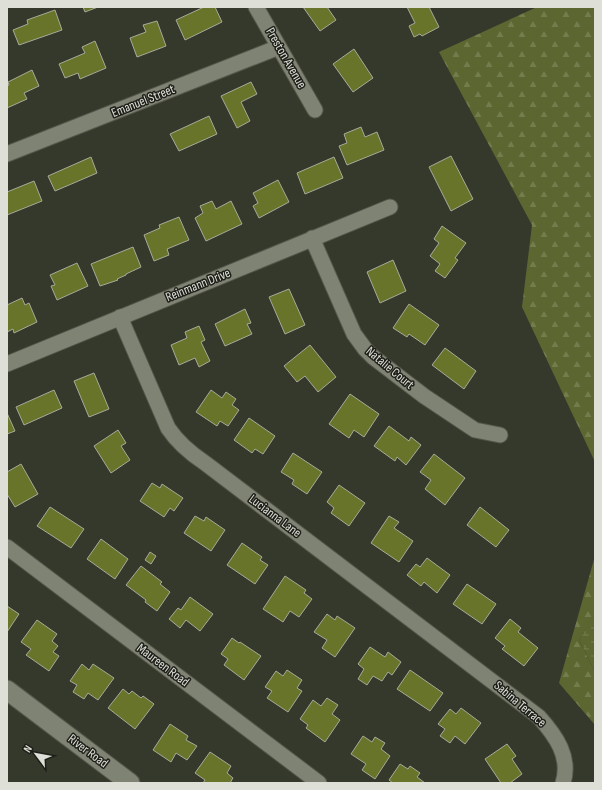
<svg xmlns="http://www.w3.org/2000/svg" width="602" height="790" viewBox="0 0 602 790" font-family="'Sofia Sans Condensed',sans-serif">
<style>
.forest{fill:url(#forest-firs)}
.wetland{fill:url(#wetland-marsh)}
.building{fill:#67742a;stroke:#a7ab9a}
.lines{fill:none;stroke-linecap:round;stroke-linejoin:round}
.minor-casing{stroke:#53564a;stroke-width:17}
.tertiary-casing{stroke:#53564a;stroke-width:21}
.minor{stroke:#7f8373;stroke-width:15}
.tertiary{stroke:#7f8373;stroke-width:19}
.labels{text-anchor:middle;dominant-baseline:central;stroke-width:3;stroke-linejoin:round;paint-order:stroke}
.street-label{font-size:13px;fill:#dee0d7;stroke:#1d1f19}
</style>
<defs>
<pattern id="forest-firs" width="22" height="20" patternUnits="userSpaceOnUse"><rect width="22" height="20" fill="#5c6630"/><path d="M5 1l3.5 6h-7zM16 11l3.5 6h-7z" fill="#737c4d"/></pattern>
<pattern id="wetland-marsh" width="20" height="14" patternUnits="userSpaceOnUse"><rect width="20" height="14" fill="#5c6630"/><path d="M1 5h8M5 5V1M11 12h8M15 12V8" fill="none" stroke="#737c4d"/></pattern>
</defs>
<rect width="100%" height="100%" fill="#35392b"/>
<path class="forest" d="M537,7H595V462L522,307L532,225L439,52Z
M595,556V620L592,619L579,640L595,672V725L559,683Z"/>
<path class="wetland" d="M592,618L595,620V672L579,640Z"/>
<path class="building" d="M83,7H98L85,12Z
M204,7H215L222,22L185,40L176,20Z
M303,7H327L336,20L320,31Z
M407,7H429L439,27L422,36L420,34L414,37L409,26L415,23Z
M55,10L62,30L19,45L13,30L28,24L27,20Z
M157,21L166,46L137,57L130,38L146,32L143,25Z
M95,41L106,68L80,79L78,73L65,78L59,64L85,53L82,47Z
M354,49L373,78L353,92L333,64Z
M32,70L39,86L24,93L27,99L7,108V86L9,85L8,82Z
M251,82L257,94L241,102L250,121L237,128L221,96Z
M209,116L217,134L179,151L170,134Z
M361,127L365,137L377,132L384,150L347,165L339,146L347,143L344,134Z
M451,156L473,199L451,211L429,167Z
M91,157L97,173L55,191L48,176Z
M334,157L343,178L305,194L297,173Z
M278,180L289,202L259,218L253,206L258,203L253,193Z
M34,181L42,201L7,215V192Z
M212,201L216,209L231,201L242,224L206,241L195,218L203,213L200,206Z
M179,217L189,240L167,249L169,255L154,261L144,235L160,228L159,225Z
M442,226L466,243L455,258L458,260L445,278L435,271L440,264L430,256L439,243L434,239Z
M133,247L141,267L126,274V275L117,279L118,280L100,286L91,264Z
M393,260L406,291L380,303L367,272Z
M77,263L88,286L57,300L51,286L55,285L50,275Z
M289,289L305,325L285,334L269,297Z
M22,298L25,305L29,303L37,322L14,333L13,329L7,332V305Z
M409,304L439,325L425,345L409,334L407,337L393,328Z
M245,309L251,323L247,324L252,334L225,346L215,324Z
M199,326L205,340L201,342L210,361L199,367L195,358L179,365L171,345L187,338L185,332Z
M310,345L336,377L318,392L305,376L297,382L284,366Z
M445,348L476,371L464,389L432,365Z
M94,373L109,409L89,417L74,381Z
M54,390L62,408L24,425L16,407Z
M211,390L222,398L226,392L236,399L232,405L239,410L228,426L220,421L217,426L196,412Z
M350,394L379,414L364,437L354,430L349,438L329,424Z
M7,413L15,431L7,434Z
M249,418L275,436L263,454L255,449L252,453L234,440Z
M389,426L409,441L411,437L421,445L406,465L397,457L395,461L374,446Z
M118,430L126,443L121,446L130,460L111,473L94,446Z
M293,453L322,472L307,494L292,484L294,480L281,472Z
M434,454L465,478L445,505L425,489L431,480L420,472Z
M21,464L38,494L15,507L7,494V472Z
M152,483L160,488L162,484L183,498L174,511L170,508L164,517L140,501Z
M339,485L365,503L349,526L331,513L334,508L327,502Z
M50,507L84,529L71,548L37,526Z
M480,507L509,530L496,547L467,525Z
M195,516L204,521L206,517L225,530L211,551L184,533Z
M389,516L399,522L394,528L413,541L399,562L371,543Z
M101,539L128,559L115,579L87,559Z
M242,543L262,557L260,560L268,565L255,584L227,565Z
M150,552L156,556L151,564L145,560Z
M427,558L450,575L437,593L424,582L421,586L407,575L416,564L420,567Z
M141,566L162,582L160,584L170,592L157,611L145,602L146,600L126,585Z
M285,576L306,590L304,593L312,599L299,617L290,611L283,622L263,609Z
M467,584L496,604L482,624L453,604Z
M190,597L213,614L200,631L186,620L180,628L169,619L178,608L181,610Z
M7,606L19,614L7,632Z
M327,614L335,620L337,616L355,628L335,657L322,648L327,640L314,632Z
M510,619L521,628L518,632L538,648L524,666L502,649L505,646L495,638Z
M37,620L57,634L52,641L58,646L53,652L59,656L49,671L26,655L31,649L21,642Z
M232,638L239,643L240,642L261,656L244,680L224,665L228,659L221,654Z
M370,647L385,657L388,652L401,662L392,675L388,672L382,681L373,676L367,685L358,679L364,669L358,664Z
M82,664L89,670L93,664L114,678L98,700L88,693L84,699L73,692L77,685L70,681Z
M287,670L302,680L297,688L302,691L288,712L267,698L272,691L265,687L276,671L283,676Z
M410,670L443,693L430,711L397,689Z
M123,689L129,694L132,691L141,698L143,696L154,704L135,729L108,708Z
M327,698L338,705L332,714L340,720L325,742L306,728L308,725L300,719L313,700L321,706Z
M461,708L481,723L465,744L455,736L450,743L440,736L445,729L438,724L450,709L456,714Z
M170,724L188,736L186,740L197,746L187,760L176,753L171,762L153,750Z
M363,736L372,742L375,737L385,743L381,749L390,756L375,779L362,770L366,764L351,754Z
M507,744L516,756L512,759L522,774L510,783H501L485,759Z
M210,752L231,766L227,773L233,778L230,783H203L205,780L195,773Z
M400,764L408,769L410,766L420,773L417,777L425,783H393L389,780Z"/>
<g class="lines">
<defs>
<path id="minor" d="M256,7L315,110
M7,154L279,47
M312,238L354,334L365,349L373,357L424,396L475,430L500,435
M120,317L168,428C178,443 190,453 205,463L539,717C556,736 571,757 563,783
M7,364L390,207
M7,547L319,783"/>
<path id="tertiary" d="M7,690L130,783"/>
</defs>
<use href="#minor" class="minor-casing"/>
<use href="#tertiary" class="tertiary-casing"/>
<use href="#minor" class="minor"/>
<use href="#tertiary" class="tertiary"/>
</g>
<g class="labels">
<g class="street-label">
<text transform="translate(286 58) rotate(60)">Preston Avenue</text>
<text transform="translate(143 101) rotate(-22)">Emanuel Street</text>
<text transform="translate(198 285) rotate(-22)">Reinmann Drive</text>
<text transform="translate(390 368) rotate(40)">Natalie Court</text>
<text transform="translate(275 516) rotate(37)">Lucianna Lane</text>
<text transform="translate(163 665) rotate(37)">Maureen Road</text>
<text transform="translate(520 704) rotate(40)">Sabina Terrace</text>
<text transform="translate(88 751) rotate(37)">River Road</text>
</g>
</g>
<rect width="602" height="790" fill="none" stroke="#dee0d7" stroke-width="16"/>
<g transform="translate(36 754) rotate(302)" stroke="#1d1f19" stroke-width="3" paint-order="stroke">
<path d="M0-3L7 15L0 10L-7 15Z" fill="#dee0d7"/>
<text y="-6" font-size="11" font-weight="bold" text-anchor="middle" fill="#dee0d7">N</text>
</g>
</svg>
